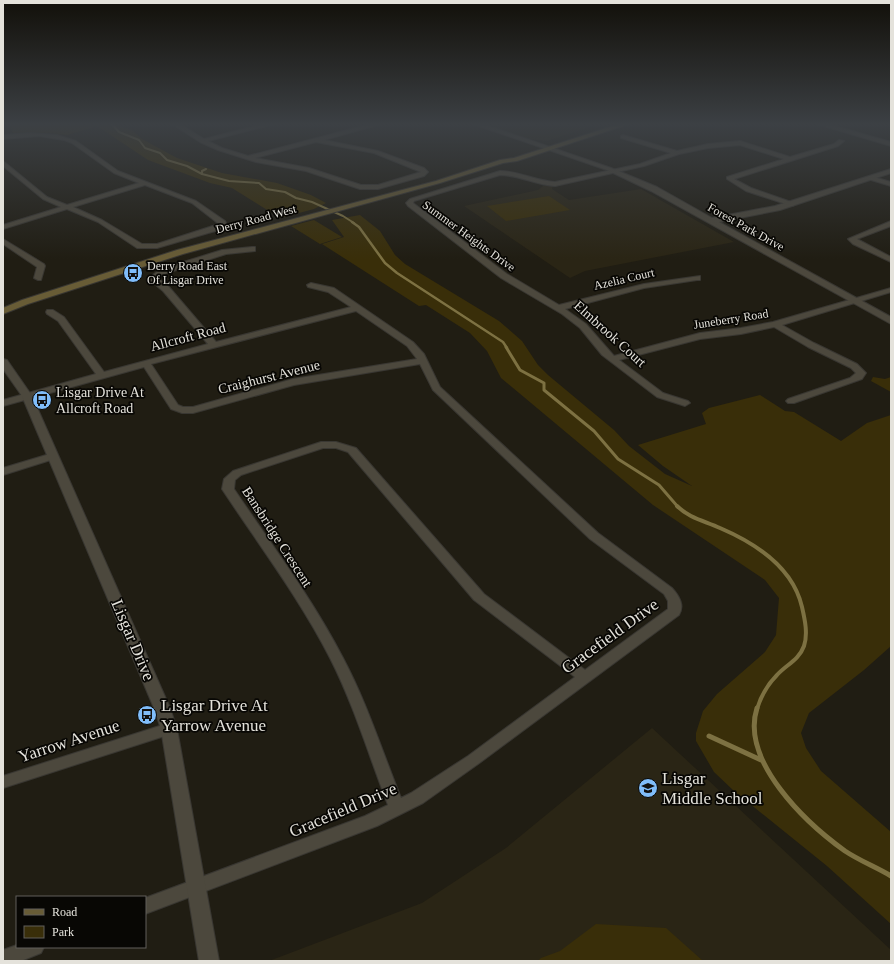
<svg xmlns="http://www.w3.org/2000/svg" width="894" height="964" viewBox="0 0 894 964" font-family="Georgia,serif">
<style>
.built{fill:#2a2515}
.green{fill:#392e09}
.lines{fill:none;stroke-linecap:round;stroke-linejoin:round}
.stream-far4{stroke:#7d7142;stroke-width:2}
.stream-far3{stroke:#7d7142;stroke-width:2.5}
.stream-far2{stroke:#7d7142;stroke-width:3}
.stream-far1{stroke:#7d7142;stroke-width:4}
.stream{stroke:#7d7142;stroke-width:5}
.minor-casing{stroke:#393732;stroke-width:2}
.tertiary-casing{stroke:#393732;stroke-width:2}
.secondary-casing{stroke:#393732;stroke-width:2}
.minor{fill:#4c483d;fill-rule:evenodd}
.tertiary{fill:#4c483d;fill-rule:evenodd}
.secondary{fill:#685c36;fill-rule:evenodd}
.labels{text-anchor:middle;dominant-baseline:central;stroke-width:3.5;stroke-linejoin:round;paint-order:stroke}
.far-street-label{font-size:12px;fill:#e4e2db;stroke:#080704}
.far-poi-label{font-size:12px;fill:#e4e2db;stroke:#080704;text-anchor:start}
.street-label{font-size:14px;fill:#e4e2db;stroke:#080704}
.poi-label{font-size:14px;fill:#e4e2db;stroke:#080704;text-anchor:start}
.near-street-label{font-size:17px;fill:#e4e2db;stroke:#080704}
.near-poi-label{font-size:17px;fill:#e4e2db;stroke:#080704;text-anchor:start}
</style>
<rect width="100%" height="100%" fill="#201d13"/>
<path class="built" d="M487,124H598L547,141L528,139Z
M543,186H553L552,189L569,200L641,189L734,242L585,271L570,278L464,206L538,190Z
M652,728L891,950V961H269L422,903L506,848Z"/>
<path class="green" d="M9,124H120L122,127L132,130L142,139L177,158L222,173L277,183L311,195L326,203L314,209L280,218L232,188L210,183L148,160L97,126L67,135L49,133H13Z
M549,196L570,210L506,221L487,206Z
M360,215L380,231L395,255L405,264L499,321L522,341L538,365L548,375L614,430L629,446L665,474L692,486L663,466L638,445L706,424L702,413L709,408L760,395L785,411L794,412L841,441L867,423L891,415V646L864,670L809,713L801,733L806,748L821,771L891,832V924L827,866L734,791L714,772L696,741V733L703,711L717,694L765,652L776,635L779,598L765,580L653,505L501,378L487,351L470,333L426,305L419,306L322,244L344,237L332,220Z
M314,220L342,237L320,244L291,226Z
M873,377L885,379L891,377V392L871,381Z
M596,924L666,928L703,961H538L541,958L560,951Z"/>
<g class="lines">
<path class="stream-far4" d="M112,124L119,132L139,140L145,148L160,153L167,160L187,166L202,174L229,181L259,183L266,189L285,192L296,198L312,202L343,216L354,223
M202,174V171L206,169"/>
<path class="stream-far3" d="M352,222L359,227L385,263L397,273L503,342L507,348"/>
<path class="stream-far2" d="M506,347L520,370L544,383V390L594,431L618,459L659,485L678,507"/>
<path class="stream-far1" d="M677,506C689,518 705,521 720,528C755,543 793,568 802,607C805,620 808,634 804,646C799,660 786,665 777,675C768,684 761,696 757,709"/>
<path class="stream" d="M757,708C740,761 806,823 845,851C860,861 876,867 891,876
M709,736L761,760"/>
<defs>
<path id="minor" d="M172,124H180L204,139L263,124H274L208,141L222,148L248,156L370,124H381L324,140L378,151L424,168L428,172L424,176L378,189H360L306,171L256,162L218,150L200,142ZM316,142L374,153L421,172L378,185H361L309,168L255,158Z
M30,133L57,135L76,141L118,171L196,201L225,221L227,225L222,229L157,248H137L98,222L67,209L3,229V225L61,207L43,199L3,166V161L47,197L67,205L139,183L114,173L72,143L64,140L39,136L3,139V135ZM145,185L192,203L219,224L157,244H142L102,220L73,207Z
M623,135L677,151L708,144L740,141L790,157L834,144L839,140L844,141L838,146L734,179L751,188L794,203V205L792,206L746,191L727,179V177L784,159L740,145L708,148L679,154L644,166L555,186C536,185 519,175 500,175L414,201L413,203L507,274L559,305L644,284L700,276V280H697L644,288L565,309L586,324L614,356L700,333L741,328L773,322L891,288V292L782,325L814,343L857,364L866,373L862,379L794,403H788L786,401L788,399L850,378L856,373L851,368L808,347L774,327L741,334L700,339L619,360L663,393L688,401L690,403L685,406L657,397L602,355L580,328L562,314L501,278L408,206L406,203L410,199L500,171C519,171 536,181 555,182L640,164L671,153L621,138V136Z
M870,176L891,182V186L868,179L867,178Z
M891,221V226L857,239L891,257V262L853,244L848,239Z
M3,239L44,264L45,266L41,280H38L34,278L37,267L3,244Z
M252,247H255V251L226,254L167,273L158,278L169,287L216,342L351,307L328,292L308,287L307,285L311,283L334,288L413,342L424,354L440,387L598,533L672,588C679,596 685,605 679,615L478,764L423,803L377,826L145,914V898L365,816L388,805C369,756 354,705 330,658C300,599 259,545 222,489L224,479L233,471L321,442H336L356,448L484,594L585,670L668,609V601L664,594L590,539L433,390L420,364L294,385L193,413H182L171,409L144,367L3,406V400L96,374L58,321L47,314L46,312L47,310H53L64,317L104,372L208,344L163,291L151,281L150,277L161,269L222,250ZM356,311L407,346L417,359L293,379L193,407H183L178,405L151,364ZM323,448H336L348,452L474,600L575,677L468,756L411,793L401,798C382,751 367,703 343,658C312,598 271,544 234,489L235,480L241,475Z
M53,453L58,456L57,458L3,475V468Z
M169,723L174,725L176,729L174,733L3,788V776Z
M17,945V947H44L41,953L21,961H3V950Z"/>
<path id="tertiary" d="M473,124H483L611,168L657,187L712,218L775,206L891,169V173L780,210L719,222L891,317V324L651,191L607,170Z
M817,124H828L891,142V146Z
M3,359L7,360L32,396L170,708L177,729L219,961H199L161,729L154,708L22,396L3,369Z"/>
<path id="secondary" d="M619,124H629L517,161L503,163L440,183L183,254L28,304L3,314V308L22,300L177,250L436,181L500,160L514,158Z"/>
</defs>
<use href="#minor" class="minor-casing"/>
<use href="#tertiary" class="tertiary-casing"/>
<use href="#secondary" class="secondary-casing"/>
<use href="#minor" class="minor"/>
<use href="#tertiary" class="tertiary"/>
<use href="#secondary" class="secondary"/>
</g>
<linearGradient id="sky" x2="0" y2="1"><stop stop-color="#12100a"/><stop offset="0.48" stop-color="#3c4044"/><stop offset="1" stop-color="#3c4044" stop-opacity="0"/></linearGradient>
<rect width="894" height="259" fill="url(#sky)"/>
<defs>
<symbol id="bus-disc" viewBox="-11 -11 22 22"><circle r="9.5" fill="#80bdfa" stroke="#080704"/><path d="M-5-6H5V4H4V6H2V4H-2V6H-4V4H-5ZM-3.5-4V0h7V-4ZM-3.5 1.2v1.5H-2V1.2ZM2 1.2v1.5H3.5V1.2Z" fill="#111"/></symbol>
<symbol id="school-disc" viewBox="-11 -11 22 22"><circle r="9.5" fill="#80bdfa" stroke="#080704"/><path d="M0-5L7-2L0 1L-7-2ZM-4 1L0 2.5L4 1V4Q0 6-4 4Z" fill="#111"/></symbol>
</defs>
<g fill-rule="evenodd">
<use href="#bus-disc" x="122" y="262" width="22" height="22"/>
<use href="#bus-disc" x="31" y="389" width="22" height="22"/>
<use href="#bus-disc" x="136" y="704" width="22" height="22"/>
<use href="#school-disc" x="637" y="777" width="22" height="22"/>
</g>
<g class="labels">
<g class="far-street-label">
<text transform="translate(256 219) rotate(-15)">Derry Road West</text>
<text transform="translate(746 227) rotate(29)">Forest Park Drive</text>
<text transform="translate(469 236) rotate(36)">Summer Heights Drive</text>
<text transform="translate(624 279) rotate(-13)">Azelia Court</text>
<text transform="translate(731 319) rotate(-9)">Juneberry Road</text>
</g>
<g class="far-poi-label">
<text x="147" y="266">Derry Road East<tspan x="147" dy="14">Of Lisgar Drive</tspan></text>
</g>
<g class="street-label">
<text transform="translate(610 334) rotate(42)">Elmbrook Court</text>
<text transform="translate(188 337) rotate(-15)">Allcroft Road</text>
<text transform="translate(269 377) rotate(-14)">Craighurst Avenue</text>
<text transform="translate(277 537) rotate(57)">Bansbridge Crescent</text>
</g>
<g class="poi-label">
<text x="56" y="392">Lisgar Drive At<tspan x="56" dy="16">Allcroft Road</tspan></text>
</g>
<g class="near-street-label">
<text transform="translate(610 636) rotate(-36)">Gracefield Drive</text>
<text transform="translate(133 640) rotate(67)">Lisgar Drive</text>
<text transform="translate(69 741) rotate(-18)">Yarrow Avenue</text>
<text transform="translate(343 810) rotate(-23)">Gracefield Drive</text>
</g>
<g class="near-poi-label">
<text x="161" y="705">Lisgar Drive At<tspan x="161" dy="20">Yarrow Avenue</tspan></text>
<text x="662" y="778">Lisgar<tspan x="662" dy="20">Middle School</tspan></text>
</g>
</g>
<rect width="894" height="964" fill="none" stroke="#e4e2db" stroke-width="8"/>
<rect x="16" y="896" width="130" height="52" fill="#080704" stroke="#605f5a"/>
<rect x="24" y="909" width="20" height="6" fill="#685c36" stroke="#605f5a"/>
<text x="52" y="916" font-size="12" fill="#e4e2db">Road</text>
<rect x="24" y="926" width="20" height="12" fill="#392e09" stroke="#605f5a"/>
<text x="52" y="936" font-size="12" fill="#e4e2db">Park</text>
</svg>
